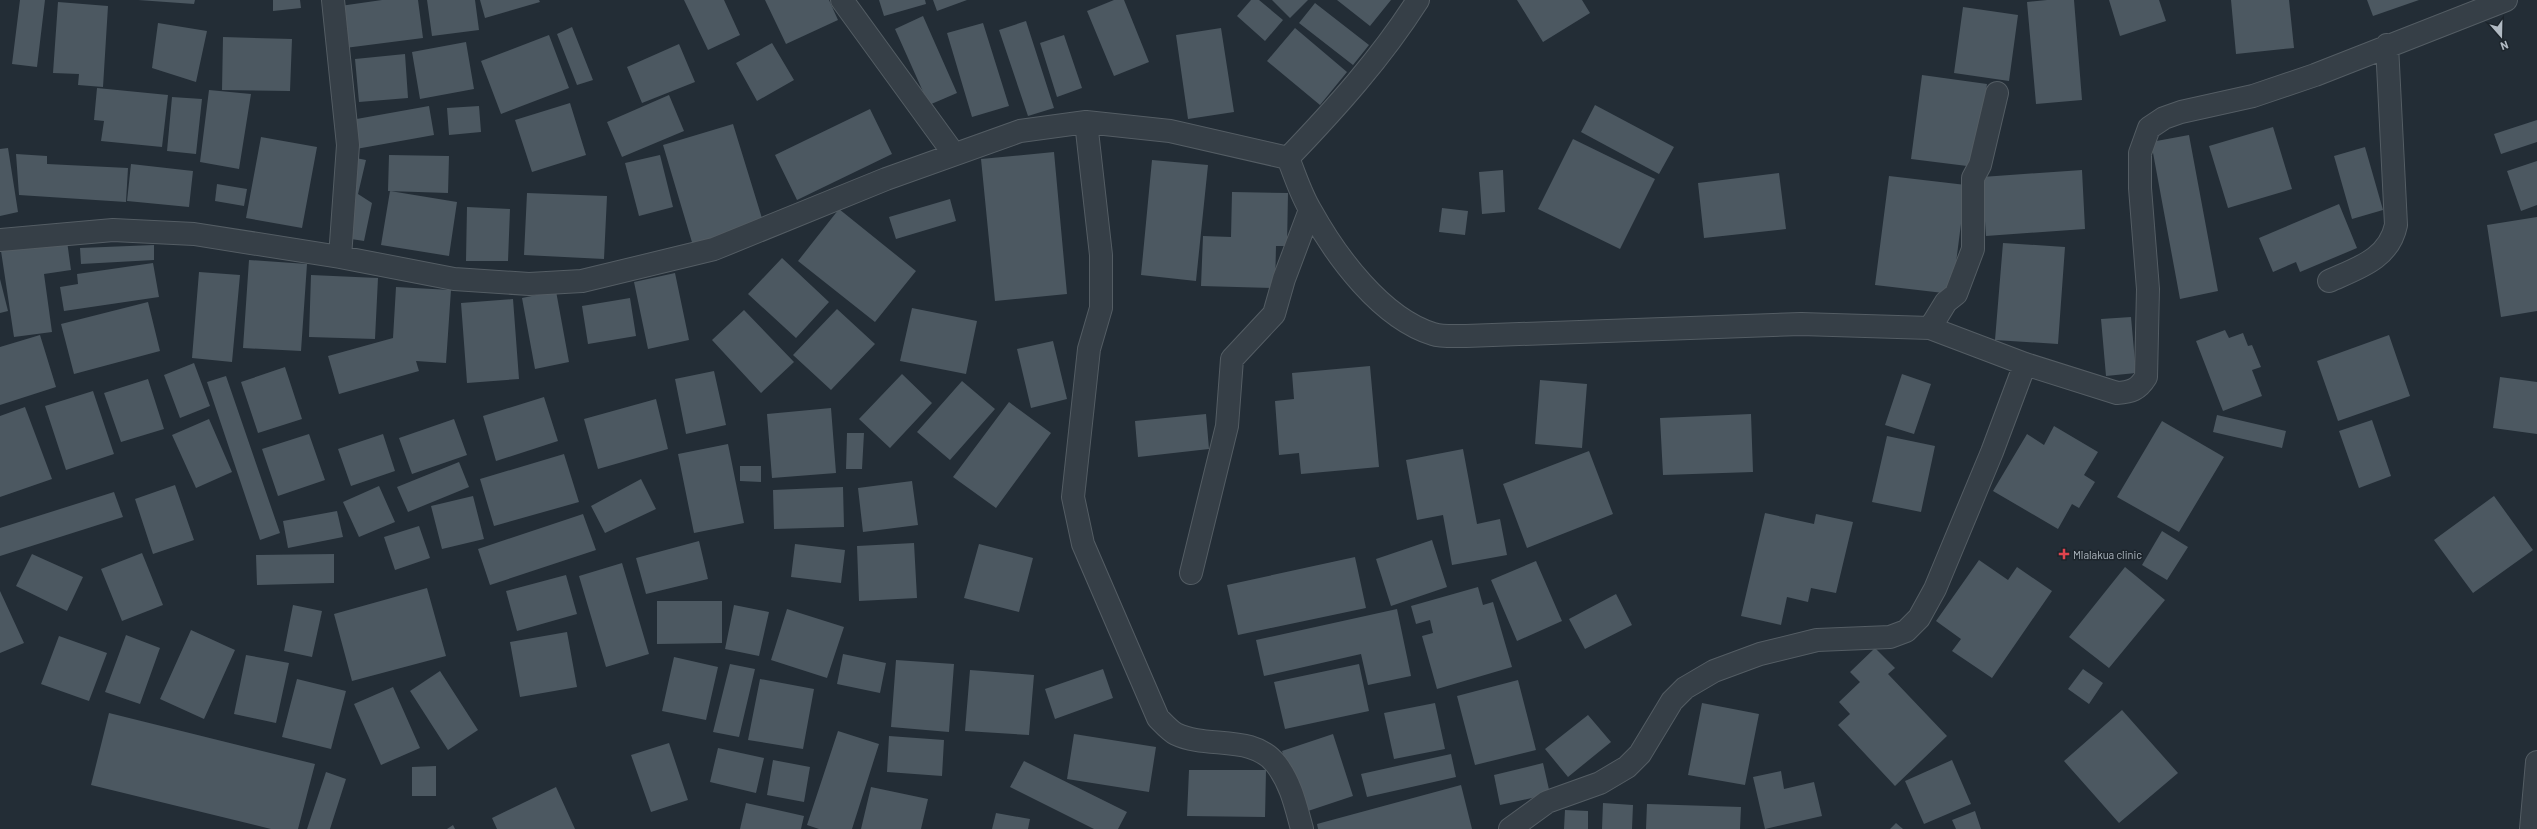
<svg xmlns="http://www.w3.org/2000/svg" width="2537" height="829" viewBox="0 0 2537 829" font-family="Barlow,sans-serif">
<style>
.building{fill:#4c5861}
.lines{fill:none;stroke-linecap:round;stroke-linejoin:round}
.minor-casing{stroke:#545d64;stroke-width:24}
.minor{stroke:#363f47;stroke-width:22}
.health-dot{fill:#e0444e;stroke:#1c242b;stroke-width:1.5}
.labels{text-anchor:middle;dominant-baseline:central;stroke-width:3;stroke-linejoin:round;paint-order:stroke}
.poi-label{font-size:11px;fill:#b1bac3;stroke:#1c242b;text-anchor:start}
</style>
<rect width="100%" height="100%" fill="#232d36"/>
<path class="building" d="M20,0H45L37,67L12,64Z
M138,0H195L194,4Z
M273,0H300L301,8L273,11Z
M382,0H418L423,38L345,48L340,6Z
M427,0H475L479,30L432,36Z
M480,0H539L540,2L485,18Z
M684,0H724L740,35L708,50Z
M765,0H829L838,20L786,44Z
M879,0H925L926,4L884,16Z
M933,0H967L937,11Z
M1114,0H1124L1149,62L1114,76L1087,11Z
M1251,0H1259L1283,20L1265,41L1237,16Z
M1272,0H1308L1290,18Z
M1337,0H1391L1370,26Z
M1517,0H1582L1590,13L1543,42Z
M2047,0H2074L2082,100L2036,104L2027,2Z
M2109,0H2159L2166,21L2120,36Z
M2231,0H2289L2294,48L2236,54Z
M2367,0H2419L2373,16Z
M58,2L108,6L103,87L78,85L79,74L53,73Z
M1315,3L1369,45L1353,65L1299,23Z
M1963,7L2018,15L2009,81L1954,73Z
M923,16L957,93L929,105L895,29Z
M1026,21L1054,108L1028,116L999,30Z
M158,23L207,31L196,82L152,68Z
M983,23L1009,106L972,117L947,33Z
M572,27L593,80L577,85L557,34Z
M1221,28L1234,112L1188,119L1176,35Z
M1295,28L1347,72L1320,105L1267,61Z
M549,35L569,88L501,114L481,61Z
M1064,35L1082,88L1057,97L1040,43Z
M223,37L292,39L290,91L222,90Z
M466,42L474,89L420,99L412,52Z
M772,43L794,80L757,101L736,63Z
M679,44L695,82L642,103L627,67Z
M405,54L408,98L359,102L355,59Z
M1922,75L1987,84L1975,167L1911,159Z
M97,88L168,95L162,147L101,141L104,121L94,120Z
M209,90L251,94L239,169L200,162Z
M669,95L684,131L622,157L607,122Z
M172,97L202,99L196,154L167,151Z
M570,103L586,155L532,172L515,120Z
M1595,105L1674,147L1659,174L1581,132Z
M429,106L434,135L356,149L351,120Z
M479,106L481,132L449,135L447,108Z
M870,109L892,154L797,200L775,155Z
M2537,120V142L2501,154L2494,134Z
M733,124L765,228L694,249L663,145Z
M2273,127L2292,189L2228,208L2209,146Z
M2189,135L2218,291L2180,299L2151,142Z
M261,137L317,147L302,228L246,218Z
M1573,139L1655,179L1620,249L1538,209Z
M2365,147L2383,210L2352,219L2334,156Z
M8,148L18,212L0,216V149Z
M1054,152L1067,294L995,301L981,159Z
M16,154L47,156V164L128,168L126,202L19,195Z
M389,155L449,156L448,193L388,191Z
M660,155L673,207L639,216L625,163Z
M351,157L366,160L358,194L372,203L364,241L345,238Z
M1152,160L1208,165L1196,281L1141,275Z
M2537,161V205L2521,211L2507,171Z
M131,164L193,171L189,207L127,201Z
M1503,170L1505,212L1482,214L1479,172Z
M2082,170L2085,229L1986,236L1982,177Z
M1779,173L1786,229L1704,238L1698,183Z
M1889,176L1966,185L1952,294L1875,285Z
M217,184L247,189L244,206L215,201Z
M390,191L457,202L449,256L381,245Z
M1232,192L1288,193L1287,246H1276L1275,288L1201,286L1203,236L1231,237Z
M527,193L607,196L604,259L524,255Z
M950,199L956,221L896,239L889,217Z
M2339,204L2357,248L2300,272L2296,262L2273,272L2259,238Z
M467,207L510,209L508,261H466Z
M1442,208L1468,211L1465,235L1439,232Z
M839,209L916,271L875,322L798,261Z
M2537,217V311L2501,317L2487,225Z
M67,241L71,270L44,274L52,332L14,337L1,251Z
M2003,243L2065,247L2058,344L1995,340Z
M154,245V260L81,264L80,248Z
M782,258L829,302L796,338L748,294Z
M249,260L307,264L301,351L243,348Z
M153,263L159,297L64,311L60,287L78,284L77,274Z
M199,272L240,275L232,362L192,358Z
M675,273L689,340L648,349L634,282Z
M311,275L378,278L375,339L309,337Z
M0,279L8,311L0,313Z
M396,287L451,290L446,363L416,361L419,371L339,394L328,356L393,338Z
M556,291L569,362L535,369L522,298Z
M630,298L636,336L588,344L582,306Z
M513,299L519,379L467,383L461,303Z
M148,302L160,351L74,374L61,324Z
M912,308L977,321L966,374L900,361Z
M837,309L875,344L831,390L793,355Z
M744,310L794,362L761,393L712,340Z
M2131,317L2136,373L2106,376L2101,319Z
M2225,330L2229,338L2243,333L2248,346L2252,345L2261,367L2252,370L2262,396L2223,411L2196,341Z
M40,335L56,387L0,405V347Z
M2389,335L2410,396L2338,421L2317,361Z
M1053,341L1067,399L1031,408L1017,349Z
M194,363L210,406L180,418L164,375Z
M1370,366L1379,467L1301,474L1299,453L1279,455L1275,401L1294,399L1292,373Z
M285,367L302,419L258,433L241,382Z
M714,371L726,425L686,434L675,379Z
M902,374L932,403L890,448L859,419Z
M1902,374L1931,384L1914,434L1885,425Z
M226,376L280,533L260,540L207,382Z
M2500,377L2537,382V434L2493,428Z
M148,379L164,429L121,442L104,393Z
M1540,380L1587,384L1582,448L1535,444Z
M962,381L995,409L950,460L917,432Z
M93,391L114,454L66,470L45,406Z
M544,397L558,441L496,461L483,416Z
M656,399L668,449L598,469L584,419Z
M1009,402L1051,433L996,508L953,477Z
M25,407L52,479L0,497V416Z
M831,408L836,473L772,478L767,414Z
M1206,414L1209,449L1138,457L1135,421Z
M1751,414L1753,472L1663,475L1660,418Z
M2217,415L2286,431L2282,448L2213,432Z
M209,419L232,472L196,488L172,435Z
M454,419L467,455L412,474L399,438Z
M2372,420L2391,476L2359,488L2339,431Z
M2162,421L2224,457L2179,532L2117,497Z
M2054,426L2098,452L2084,475L2095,482L2079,508L2072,504L2058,529L1993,491L2027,434L2044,445Z
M847,433H864L862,469H846Z
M309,434L325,480L278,496L262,449Z
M383,434L395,471L351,486L338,449Z
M1887,436L1935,446L1921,512L1872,502Z
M728,444L744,523L694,533L678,454Z
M1463,449L1477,524L1500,519L1507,555L1452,565L1443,515L1417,520L1406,460Z
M1589,451L1613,514L1527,548L1503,484Z
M564,454L579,502L494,526L480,479Z
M459,462L469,487L408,512L397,487Z
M740,466H761V482L740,481Z
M641,479L656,509L605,533L591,506Z
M912,481L918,525L863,532L858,488Z
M175,485L194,540L153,554L135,499Z
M379,486L395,522L359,537L343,502Z
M843,487L844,527L774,529L773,490Z
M114,492L123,517L0,556V528Z
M473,496L484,539L442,549L431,506Z
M2494,496L2533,550L2473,593L2434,540Z
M337,511L343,537L288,548L283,521Z
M1765,513L1814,524L1816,514L1853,522L1836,593L1811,588L1808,602L1787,597L1781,625L1741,616Z
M583,514L596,550L490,585L478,549Z
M419,526L430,558L395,570L384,537Z
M2162,531L2188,547L2167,580L2142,565Z
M1432,540L1447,587L1391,606L1376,559Z
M699,541L708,579L646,594L636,558Z
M914,543L917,598L859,601L857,546Z
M795,544L845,550L841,583L791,577Z
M979,544L1033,558L1019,612L964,598Z
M142,553L163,605L122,621L101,569Z
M32,554L83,577L67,611L16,586Z
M334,554V583L257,585L256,555Z
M1355,557L1366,608L1238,635L1227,585Z
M1979,560L2008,580L2017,567L2052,591L1992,678L1952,651L1961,639L1936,621Z
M1536,561L1562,621L1517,641L1491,580Z
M622,563L649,654L606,667L579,576Z
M2125,567L2165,600L2109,668L2069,637Z
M566,575L577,614L517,631L506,591Z
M1478,587L1483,605L1493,602L1512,667L1437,689L1422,636L1433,633L1430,620L1416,624L1411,606Z
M427,588L446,656L352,681L334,614Z
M0,591L24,643L0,653Z
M1616,594L1632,625L1585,649L1569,619Z
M657,601H722V643L657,644Z
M293,605L322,611L312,657L284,651Z
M734,605L769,612L759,656L725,649Z
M787,609L844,627L827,678L771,660Z
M1397,609L1411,676L1368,685L1361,654L1264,676L1256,640Z
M191,630L235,650L204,719L160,699Z
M567,632L577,687L520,697L510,642Z
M126,635L160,648L140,704L105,692Z
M59,636L107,653L89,701L41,684Z
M1875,648L1895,668L1888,674L1947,736L1895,786L1838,725L1850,714L1839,702L1860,682L1850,672Z
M843,654L886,663L880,693L837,684Z
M246,655L289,663L276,723L234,714Z
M674,657L718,667L706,720L662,711Z
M896,660L954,664L949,732L891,727Z
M730,664L755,669L739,737L713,732Z
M1359,664L1369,711L1285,729L1274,682Z
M1103,669L1113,698L1055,719L1045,689Z
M2083,669L2103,683L2089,704L2068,689Z
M970,670L1034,675L1029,735L965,731Z
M440,671L478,730L448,750L410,691Z
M297,679L346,691L331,749L282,737Z
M760,679L814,689L803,749L748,740Z
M1518,680L1536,750L1475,765L1457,696Z
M393,687L420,748L381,765L354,704Z
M1435,703L1445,749L1394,759L1384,713Z
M1702,703L1759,714L1745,785L1688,775Z
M2122,710L2178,773L2119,823L2064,761Z
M109,713L315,764L298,829H271L91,785Z
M1588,715L1611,742L1568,777L1545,749Z
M838,731L879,744L852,829H819L807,825Z
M1074,734L1156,747L1149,792L1067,779Z
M1333,734L1353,796L1302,813L1282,751Z
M889,736L944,740L942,776L887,772Z
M669,743L688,800L651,812L631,755Z
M718,748L764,758L756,793L710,782Z
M1451,754L1456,777L1367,797L1361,774Z
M773,760L810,767L804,802L767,795Z
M1952,760L1971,804L1924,824L1905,781Z
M1024,761L1127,812L1118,829H1094L1010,787Z
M1543,763L1550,794L1500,805L1494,775Z
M436,766V796H412V767Z
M1189,770H1266L1265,817L1187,816Z
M1781,771L1784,789L1814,782L1822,816L1765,829L1753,777Z
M326,772L346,779L330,829H307Z
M1461,785L1472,829H1318L1317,824Z
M556,787L575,829H497L492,818Z
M871,787L928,799L921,829H861Z
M746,803L804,816L801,829H740Z
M1603,803L1633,805L1632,829H1602Z
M1647,804L1741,807L1740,829H1646Z
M1565,810L1588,811V829H1564Z
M1975,811L1981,829H1956L1952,820Z
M996,813L1030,819L1028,829H992Z
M1896,823L1903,829H1890Z
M453,825L455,829H447Z"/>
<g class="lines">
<defs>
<path id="minor" d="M333,0L348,145L340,257
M842,0L954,154
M1418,0C1381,58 1336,108 1288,158C1295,175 1301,195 1311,211C1336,256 1381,318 1433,334C1442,337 1456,336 1466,336L1801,324L1930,328L2025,364L2117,393C2131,392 2138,390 2146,377L2148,289L2140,188V153L2149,128L2164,118L2181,112L2253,96L2315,75L2506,0
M1086,122L1101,255V308L1089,349L1073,497L1083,544L1158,718C1163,723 1170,731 1176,734C1207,749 1253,734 1276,764C1291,783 1296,807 1302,829
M0,240L113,230L194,234L340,257L454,279L529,284L582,281L714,249L886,179L1020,131L1086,122L1170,131L1288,158
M2329,281C2358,268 2389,259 2396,225L2387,45
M1930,328L1946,302L1956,294L1973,249V178L1980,165L1997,93
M1191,573L1227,426L1232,359L1274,314L1284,279L1310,210
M1510,829L1547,802L1600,783L1627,767L1640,754L1672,701L1685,688L1714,671L1760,654L1817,640L1890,637L1906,631L1919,618L1935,589L1992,452L2025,364
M2531,829L2537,762"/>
</defs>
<use href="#minor" class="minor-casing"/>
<use href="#minor" class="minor"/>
</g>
<path class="health-dot" d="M2062 548h4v4h4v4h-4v4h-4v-4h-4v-4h4z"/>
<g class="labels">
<g class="poi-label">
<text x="2073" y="554">Mlalakua clinic</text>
</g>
</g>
<g transform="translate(2501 36) rotate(160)" stroke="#1c242b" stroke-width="3" paint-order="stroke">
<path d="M0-3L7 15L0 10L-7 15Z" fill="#b1bac3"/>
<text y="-6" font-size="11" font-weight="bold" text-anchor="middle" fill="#b1bac3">N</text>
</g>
</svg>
